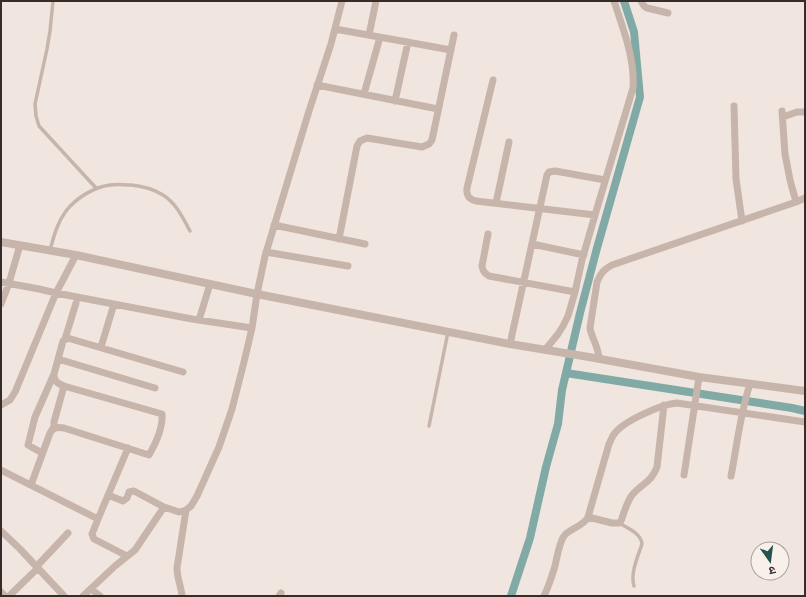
<svg xmlns="http://www.w3.org/2000/svg" width="806" height="597" viewBox="0 0 806 597" font-family="Mulish,'Noto Sans Devanagari',sans-serif">
<style>
.lines{fill:none;stroke-linecap:round;stroke-linejoin:round}
.canal{stroke:#81aaa7;stroke-width:8}
.service{stroke:#c7b5ac;stroke-width:3.5}
.minor{stroke:#c7b5ac;stroke-width:7}
.tertiary{stroke:#c7b5ac;stroke-width:8}
</style>
<rect width="100%" height="100%" fill="#f0e6df"/>
<g class="lines">
<path class="canal" d="M566,373L792,408L805,411
M511,596L530,538L546,467L558,424L562,390L580,313L597,248L640,97L634,32L624,1"/>
<path class="service" d="M53,1L50,31L47,49L35,104L36,116L39,126L96,188
M50,250C54,236 57,223 66,211C76,198 94,187 110,185C117,184 124,185 131,185C143,186 153,189 163,195C176,203 183,218 190,231
M429,426L448,332
M619,523C627,528 641,533 642,544C638,556 630,573 634,586"/>
<path class="minor" d="M641,1L644,6L647,8L668,13
M335,29L451,50
M369,35L376,1
M493,80L467,188C466,196 469,199 476,201L595,215
M317,85L438,109
M364,94L380,37
M395,101L408,42
M734,106L736,179L742,221
M782,111L785,154L790,180L796,202
M783,117L797,112H805
M496,203L509,142
M274,225L365,244
M488,234L482,266C483,271 484,273 489,276L575,292
M339,239L357,146L360,141L367,138L422,147L429,144L432,140L454,35
M532,244L584,255
M266,252L348,266
M1,282L39,289L56,293L192,319L252,328
M1,304L9,283L20,245
M199,320L210,284
M65,339L76,303
M510,344L547,175L549,172L555,171L605,180
M101,347L114,304
M545,350L558,334L563,326L568,316L575,292L582,260L595,215L633,88C635,58 623,29 614,1
M58,359L155,388
M599,359C599,348 592,339 590,328L597,282C601,273 603,270 612,265L796,202L805,198
M1,405L10,400L15,392L56,293L76,255
M52,430L54,426V422L64,386
M42,453L28,445L35,417L54,374
M1,470L98,519L92,534L94,539L127,556
M684,475L699,377
M731,476C737,446 740,414 750,384
M31,485L50,433C53,427 58,427 64,428L149,455C156,443 163,428 162,414L64,386C57,383 54,381 54,374L63,341L68,338L71,339L183,372
M108,495L123,501L127,498L129,492L134,491L164,507
M588,517L612,523H619L621,521C624,512 627,502 632,495C642,483 651,483 657,467L664,405
M98,519L128,448
M1,531L20,549L64,596
M37,566L68,533
M91,589L100,596
M1,592L5,596
M9,596L38,568
M83,596L115,566L135,550L164,507L179,512L186,510L191,506L197,496L219,447L232,409L244,362L252,328L257,294L265,256L309,111L331,44L342,1
M182,596C181,586 177,578 177,568L186,510
M279,596L281,593
M544,596C549,586 552,576 555,566C557,558 559,543 564,536C570,528 583,527 588,517L609,444C611,440 612,436 615,433C624,421 662,404 677,403L805,422"/>
<path class="tertiary" d="M1,242L76,255L257,294L510,344L589,357L699,377L805,391"/>
</g>
<rect width="806" height="597" fill="none" stroke="#362c2a" stroke-width="4"/>
<g transform="translate(770 561) rotate(166)"><circle r="19" fill="#f8f0eb" stroke="#aaa29e"/>
<path d="M0-3L7 15L0 10L-7 15Z" fill="#245350"/>
<text y="-6" font-size="11" font-weight="bold" text-anchor="middle" fill="#362c2a">उ</text>
</g>
</svg>
